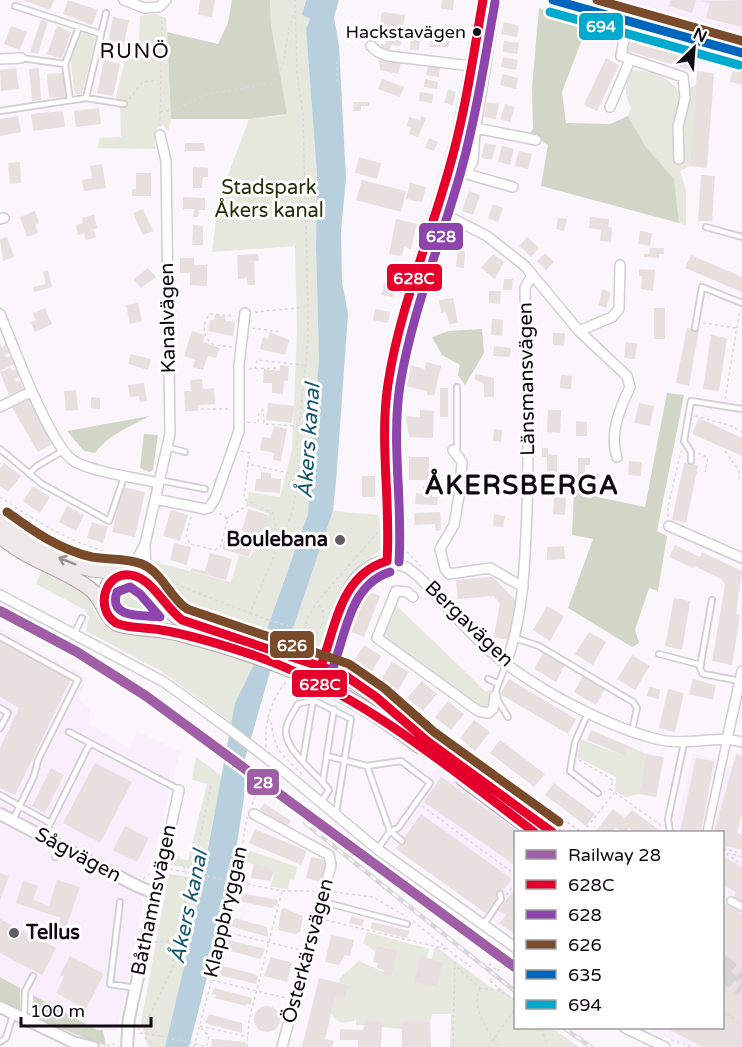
<svg xmlns="http://www.w3.org/2000/svg" width="742" height="1047" viewBox="0 0 742 1047" font-family="'Varela Round',sans-serif">
<style>
.built{fill:#f8eefc}
.green{fill:#e6e8dd}
.forest{fill:#d1d6c6}
.water{fill:#b8d0de}
.building{fill:#e8dfdf}
.lines{fill:none;stroke-linecap:round;stroke-linejoin:round}
.primary-tunnel{stroke:#d7d2d8;stroke-width:14;stroke-dasharray:14 7;stroke-linecap:butt}
.service-casing{stroke:#d2cdd3;stroke-width:8}
.pedestrian-casing{stroke:#d2cdd3;stroke-width:10}
.minor-casing{stroke:#d2cdd3;stroke-width:12}
.tertiary-casing{stroke:#d2cdd3;stroke-width:14}
.primary-casing{stroke:#b4a6a8;stroke-width:16}
.path{stroke:#dad8db;stroke-width:1.5;stroke-dasharray:3 3;stroke-linecap:butt}
.service{stroke:#fefefe;stroke-width:4.5}
.pedestrian{stroke:#fefefe;stroke-width:7}
.minor{stroke:#fefefe;stroke-width:9}
.tertiary{stroke:#fefefe;stroke-width:10}
.primary{stroke:#efe8e8;stroke-width:14}
.rail-casing{stroke:#d7d6d8;stroke-width:4.5}
.rail{stroke:#fff;stroke-width:2;stroke-dasharray:7;stroke-linecap:butt}
.minor-bridge-casing{stroke:#d2cdd3;stroke-width:12;stroke-linecap:butt}
.path-bridge{stroke:#dad8db;stroke-width:1.5;stroke-dasharray:3 3;stroke-linecap:butt}
.minor-bridge{stroke:#fefefe;stroke-width:9}
.bus-1-casing{stroke:#fff;stroke-width:14}
.bus-2-casing{stroke:#fff;stroke-width:14}
.bus-3-casing{stroke:#fff;stroke-width:14}
.bus-4-casing{stroke:#fff;stroke-width:14}
.bus-5-casing{stroke:#fff;stroke-width:14}
.bus-1{stroke:#e4002b;stroke-width:9}
.bus-2{stroke:#8e44ad;stroke-width:9}
.bus-3{stroke:#7a4b2a;stroke-width:9}
.bus-4{stroke:#0065bd;stroke-width:9}
.bus-5{stroke:#00a9ce;stroke-width:9}
.rail-1-casing{stroke:#fff;stroke-width:15}
.rail-1{stroke:#a05ea6;stroke-width:10}
.oneway{stroke:#968f92}
.bus-dot{fill:#100912;stroke:#fff;stroke-width:2}
.poi-dot{fill:#625c64;stroke:#fff;stroke-width:2}
.labels{text-anchor:middle;dominant-baseline:central;stroke-width:6;stroke-linejoin:round;paint-order:stroke}
.bus-label{font-size:18px;fill:#100912;stroke:#fff;text-anchor:end}
.park-label{font-size:20px;fill:#252f07;stroke:#fff}
.street-label{font-size:20px;fill:#100912;stroke:#fff}
.poi-label{font-size:20px;font-weight:bold;fill:#100912;stroke:#fff;text-anchor:end}
.neighbourhood-label{font-size:21px;letter-spacing:1.5px;fill:#100912;stroke:#fff}
.water-label{font-size:21px;font-style:italic;fill:#145570;stroke:#fff}
.district-label{font-size:26px;font-weight:bold;letter-spacing:1.5px;fill:#100912;stroke:#fff}
.line-badge{stroke:#fff;stroke-width:2}
.badge-label{font-size:16px;text-anchor:middle;font-weight:bold;fill:#fff}
</style>
<rect width="100%" height="100%" fill="#faf6fb"/>
<path class="built" d="M592,0H742V42Z
M0,629L87,678L78,699L91,709L89,724L129,748L137,731L180,752L151,862L140,891L143,904L117,1031L97,1030L0,977Z
M693,753L742,770L725,838L742,862V881L727,904L742,914V1047H692L643,1028H722V832H674Z
M438,767L528,832H516L515,936L382,839Z"/>
<path class="green" d="M270,0H305L303,15L310,19L306,29L317,175L316,249L319,359L312,487L308,514L263,639L172,604L161,585L152,577L151,561L231,582L239,555L250,558L269,514L246,505L249,492L280,497L292,450L297,330L295,246L212,252L218,202L249,119L286,115L271,25Z
M156,14L166,18L171,119L168,131L163,125L156,129L155,149L97,148L100,138L121,137L120,105L116,97L129,45L139,42L140,16Z
M81,30L96,38L82,94H75L70,58Z
M632,70C653,72 666,75 679,91L696,85L690,166L680,171L686,190V225L679,223L674,179L646,147L628,116L631,108C624,94 624,83 632,70Z
M333,511L378,515L384,547C375,556 365,559 357,567C336,586 330,623 320,649C309,657 299,648 288,643Z
M41,571L84,591L100,621L125,634L151,633L255,663L235,703L233,724L161,671L86,631L89,617L85,610L36,584Z
M113 600a18 18 0 1 1 36 0a18 18 0 1 1-36 0Z
M393,602L486,692L491,689L493,701L489,708L484,710L381,638Z
M580,739L625,756L629,746L646,754L639,794L626,797L615,791L616,777L577,757Z
M196,757L222,776L203,870L170,865L171,858L188,860L207,784L192,780Z
M245,849L297,867L294,880L290,879L288,889L271,887L274,869L242,862Z
M169,874L201,879L193,931L165,1047H148L141,1022Z
M367,932L429,949L427,958L420,957L414,981L436,987L443,962L432,959L435,946L496,991L499,987L515,1000L516,1028H552L579,1047H450L451,1014H432L430,1022H403L402,1029L356,1025V1020C344,1024 339,1024 331,1014L335,997L345,999L349,985L339,982L340,978L359,961L392,976L398,951L378,945L375,951L363,943Z"/>
<path class="forest" d="M232,0H270L271,25L287,114L249,119H171L167,32L218,44L228,23Z
M539,8L589,21L562,92L566,123L610,124L628,116L646,147L674,179L679,223L541,186L548,145L530,133L533,129L532,88Z
M482,329L484,353L465,385L458,375L460,365L442,355L432,337L448,331Z
M667,393L684,395L657,531L667,536L658,591L649,588L635,630L639,643L632,647L568,608L593,539L572,535L574,492L645,507Z
M150,416C131,426 108,435 95,453L84,451L67,431Z
M144,434L158,435L153,470L149,472L140,468Z
M0,977L20,988V1011L0,1000Z
M33,995L97,1030H103L106,1046L34,1018Z"/>
<path class="water" d="M306,0H339L334,17L339,46L346,178L341,231L342,282L348,314L336,482L333,511L288,643H282L270,672L245,759L244,798L232,876L227,875L225,886L230,888L189,1047H165L193,929L235,703L255,662L308,514L319,359L316,249L317,175L306,29L310,19L302,15Z"/>
<path class="building" d="M23,0H54L50,10Z
M68,0L98,10L92,25L63,14Z
M200,0H215L212,17L198,15Z
M442,0H454L453,10L441,9Z
M671,0H696L692,13L669,6Z
M742,0V27L706,18L710,3L700,1Z
M382,12L405,15L400,46L391,45L389,52L380,51L381,44L385,45L388,25L380,23Z
M113,17L129,20L122,52L107,48Z
M41,20L48,22L38,54L30,52Z
M504,22L519,26L517,37L501,34Z
M11,26L27,32L20,50L4,44Z
M57,26L71,32L62,59L47,54Z
M437,32L447,34L446,39L450,40L448,47H429L432,35L436,36Z
M411,38H420L419,50H410Z
M628,38L698,58L694,71L625,50Z
M504,41L519,43L517,54L503,52Z
M503,57L518,60L516,70L501,67Z
M379,58L401,63L398,74L380,70Z
M606,58L619,65L597,111L584,105Z
M104,60L120,64L113,96L97,93Z
M428,66L440,68L439,77L426,75Z
M16,68L19,89L1,91L0,70Z
M39,68L41,100L32,101L29,69Z
M733,68L742,70V85L730,82Z
M697,71L714,73L707,168L690,166Z
M63,73L65,97L49,98L47,74Z
M503,74L518,78L516,89L500,85Z
M382,79L404,87L400,97L378,89Z
M425,79L438,82L437,89L424,87Z
M448,89L456,92L453,105L444,103Z
M420,92L433,94L432,103L419,101Z
M354,102H370L369,106H361V111H353Z
M487,102L499,104L496,119L484,117Z
M505,104L515,107L510,122L500,119Z
M99,108L101,124L76,127L74,111Z
M63,111L65,127L33,131L31,114Z
M18,116L21,132L0,136V119Z
M421,116L426,118L418,137L409,134L411,127L407,126L409,117L420,120Z
M429,138L438,142L434,151L425,148Z
M185,143H204L205,151H185Z
M485,143L496,145L492,160L481,158Z
M502,146L514,149L510,165L498,162Z
M519,151L532,154L528,169L515,166Z
M359,157L381,163L377,179L355,173Z
M20,162L21,183L10,184L8,163Z
M102,164L106,188L84,191L82,180L92,178L90,166Z
M193,167L208,168V177H203L202,188H193Z
M136,173H151V196H132V189H136Z
M701,175L715,176L712,221H698Z
M362,180L406,191L401,212L356,200Z
M410,183L426,187L422,202L406,199Z
M469,191L480,195L473,215L462,211Z
M183,197L205,198V210H199L198,217H193L194,209H183Z
M493,204L503,208L498,222L488,218Z
M143,209L153,231L143,235L133,213Z
M35,211L39,223L35,225L38,233L27,237L20,217Z
M94,215L97,228L93,229L96,237L86,240L84,233L78,235L76,225L83,223L82,218Z
M590,217L609,219L608,227L612,228L611,242L600,241L601,230L589,228Z
M558,218L567,219L564,231L556,229Z
M396,219L417,224L411,249L404,247L402,256L389,254Z
M193,225L203,226V245H192Z
M640,231L652,233L650,246L638,244Z
M7,237L14,257L3,261L0,239Z
M527,237L539,248L531,257L519,246Z
M650,248H664V254H659V258L644,257V254H649Z
M458,250L465,251L464,268L456,267Z
M545,253L554,262L546,270L537,261Z
M258,254L259,261H254L255,285H248L247,278L238,279L237,255Z
M493,254L504,262L495,279L481,268Z
M691,255L742,277V292L685,268Z
M180,258H194V265H207V286L190,285V273H180Z
M148,268L156,277L141,288L134,279Z
M639,269L655,270L653,291L641,289L642,276H639Z
M48,270L52,287L34,292L33,287L46,284L43,272Z
M504,279H513L512,290H503Z
M385,280L397,282L393,297L382,295Z
M602,289L611,293L606,308L599,305Z
M489,291H501L500,304L489,303Z
M453,298L458,323L449,324L446,312L441,313L439,300Z
M138,303L142,321L130,324L126,305Z
M45,308L52,324L35,332L31,322L36,320L33,313Z
M654,308H665V339H654Z
M375,309L390,312L388,323L373,320Z
M215,315L225,316V321L235,322L233,336L208,331L210,320H214Z
M492,319L503,320L502,336L491,335Z
M687,328L699,330L689,386L676,383Z
M192,331L205,335L203,342L220,348L216,358L208,356L203,370L193,367L195,360L184,356Z
M270,332L289,340L285,355L260,349L263,337L268,339Z
M553,333H565L564,346L553,345Z
M711,335L727,338L719,391L703,389Z
M626,342L637,344L635,359L624,358Z
M0,343L2,347L6,345L9,353L5,355L7,358L11,356L14,364L0,371Z
M494,346L511,348L510,357L493,356Z
M131,354L151,359L148,370L128,364Z
M426,362L441,366L434,396L427,395V391L406,386L410,365L425,369Z
M280,365L289,366L288,381H284L283,394L272,393V383H263L264,369L280,371Z
M10,368L12,371L16,369L19,377L15,379L17,382L20,381L24,389L9,395L0,372Z
M476,374L494,378V397H484V384L474,379Z
M561,375L572,376L571,389L560,388Z
M202,379L203,389L214,388L215,404L198,405V411H185L184,391H191L190,380Z
M144,383L147,401L140,402L139,396L130,397L128,385Z
M440,388H448V417H440Z
M76,390L78,410L66,411L64,391Z
M28,393L56,442L38,452L10,404Z
M91,397L100,398V409L91,408Z
M268,403L294,406L292,423L266,420Z
M639,403L654,406L650,426L634,423Z
M420,410L434,411L433,438L409,437L406,416L420,417Z
M548,410H561L560,433L547,432Z
M699,418L742,438V456L692,434Z
M576,421L587,422V436H576Z
M274,426L287,429L281,461L273,460L274,453L260,450L262,437L271,438Z
M494,429L502,430L501,442L493,441Z
M542,448H548V454L557,455V474H547V457H542Z
M409,457H429V480H409Z
M578,458H590V465H585V476H578Z
M629,461L642,462L641,476L628,475Z
M4,463L21,476L8,492L0,486V468Z
M684,463L698,466L686,523L672,520Z
M261,472L271,473V478L281,479L280,493L255,491L256,479H261Z
M485,474L495,475L494,486H484Z
M362,476H375V497H362Z
M33,486L50,497L40,513L23,501Z
M123,487L145,492L135,537L112,532Z
M423,487L433,488L432,497H438L437,505L415,504L416,493L423,494Z
M554,497L566,498L565,515L553,514Z
M67,506L84,515L76,531L59,522Z
M248,509L268,515L262,537L242,531Z
M171,510L188,515L180,541L163,536Z
M440,512L441,530L436,531L435,524L415,525L414,513Z
M494,514L505,516L503,527L493,526Z
M92,522L108,527L103,543L87,538Z
M228,528L255,536L249,557L222,549Z
M174,543L191,547L187,565L170,560Z
M675,545L700,557L702,552L742,571L736,614L740,615L732,665L712,661L725,584L721,579L694,566L693,568L669,557Z
M564,546L565,559L547,560V547Z
M210,553L232,559L226,580L191,571L192,568L205,571Z
M493,577L516,601L509,640L494,637L500,604L494,596L458,599L456,580Z
M365,590L380,596L364,637L349,631Z
M674,598L690,601L682,650L665,646Z
M547,606L564,616L550,641L533,630Z
M589,632L606,642L593,665L575,654Z
M0,641L71,679L15,795L0,788V748L19,708L0,697Z
M364,645L381,656L371,673L353,662Z
M544,651L566,663L556,682L534,669Z
M632,655L650,666L635,690L617,679Z
M392,662L409,672L398,690L381,679Z
M584,674L606,687L596,705L574,692Z
M509,679L576,719L568,734L500,694Z
M693,679L716,685L713,700L689,694Z
M422,681L437,694L423,711L407,698Z
M649,687L660,689L659,699L647,696Z
M668,689L684,693L675,732L659,728Z
M448,701L464,714L451,730L435,717Z
M474,720L490,732L475,751L460,738Z
M591,730L629,746L625,756L587,740Z
M500,740L545,774L534,787L490,753Z
M646,754L664,757L656,797L639,794Z
M736,754L742,756V814L737,833L742,835V850L722,845V832H714Z
M696,758L714,761L701,832H680Z
M95,763L132,782L100,843L63,823Z
M51,768L64,775L45,813L32,806Z
M441,777L519,832H516V866L424,802Z
M554,783L595,814L586,826L545,795Z
M264,803L291,821L286,828L260,810Z
M613,809L625,818L632,810L662,832H635L629,828L625,832L616,828L613,832H595Z
M421,814L512,879L486,913L396,849Z
M125,826L149,838L137,862L113,850Z
M255,829L307,851L301,865L249,843Z
M722,856L742,867V903L733,897L736,892L722,884Z
M311,857L326,860L321,882L306,878Z
M254,864L274,869L271,881L251,878Z
M0,873L9,876L0,900Z
M57,880L80,887L65,931L57,928L61,918L16,903L23,881L38,886L33,900L49,906Z
M516,887V935L499,923L506,915L498,911Z
M240,893L278,900L277,906L274,905L273,908L241,902Z
M727,904L742,914V1047H703L666,1028H722V909Z
M284,908L303,916L300,932L295,934L278,930L281,910Z
M351,916L364,920L362,926L349,923Z
M235,918L267,927L268,937L230,926Z
M0,919L56,948L42,975L0,953Z
M372,922L409,931L407,938L371,929Z
M331,935L354,940L350,956L345,955L339,965L325,962Z
M228,940L265,949L263,954L260,959L227,950Z
M377,945L398,951L392,976L383,974L384,970L377,968L378,963L373,962Z
M70,956L104,974L86,1009L56,993L64,977L60,975Z
M420,956L443,962L437,987L414,982Z
M271,957L292,963L287,982L264,976Z
M223,966L255,974L258,977L256,984L219,975Z
M319,978L349,985L345,999L335,997L325,1039L334,1041L332,1047H302Z
M214,988L252,998L251,1005L246,1004V1006L215,998L216,995L212,994Z
M254 1019a13 13 0 1 1 26 0a13 13 0 1 1-26 0Z
M209,1014L242,1023V1033L205,1023Z
M366,1021L382,1022L381,1047H358V1040H340V1029L363,1030Z
M402,1022H430L431,1047H402Z
M212,1039L246,1042V1047H211Z"/>
<g class="lines">
<path class="primary-tunnel" d="M722,961L742,977
M722,974L742,989"/>
<defs>
<path id="service" d="M15,6L101,34
M21,58L65,64
M86,98L106,13
M70,100L65,64L79,27
M0,111L86,98L124,104
M706,227L742,237
M695,328L702,287L742,303
M167,447L185,452
M0,449L42,484L109,521L124,477
M457,451V387
M691,461V452L684,441L691,401L742,409
M29,474L37,466L63,451
M159,480L205,489
M712,600L700,668L703,674L740,681
M74,634L82,618
M0,637L78,680L38,760L34,776L13,820
M515,638L539,646L633,702L637,708L632,731
M659,654L701,665
M506,663C503,675 497,683 495,696L508,717
M488,679L497,683
M0,708L8,713L0,728
M588,713L575,742L570,771L598,793
M69,732L178,789
M327,756L367,766L390,831L398,828L430,783L401,761L367,766
M303,760L313,700
M323,780L334,709
M0,795L50,823
M320,804L329,790C317,773 279,747 287,725C289,718 294,711 298,704L313,700L351,719L336,813
M670,832L668,819L684,743
M44,836L90,743
M378,849L390,831L402,841
M55,857L61,846
M320,901L407,924
M120,902L110,984L135,988
M484,924L501,899L500,894
M24,1018L25,991L33,976
M0,1042L6,1038L13,1015"/>
<path id="pedestrian" d="M707,832L727,739
M731,901L742,907"/>
<path id="minor" d="M124,0L144,8L159,7L166,0
M553,0L742,53
M627,21L621,56L683,77L685,98L678,127L679,159
M371,46L378,52L388,56L472,66
M0,59L21,58
M610,107L630,60
M476,128L536,140
M449,169L513,187
M466,174L473,161L475,132L495,7
M436,210L487,236L525,266L579,331L627,376L630,387C620,408 609,434 617,457
M0,219L4,218
M0,314C12,343 51,448 74,461C95,473 134,477 159,483
M579,331L612,317L619,309L620,265
M0,407L32,391
M453,450L462,462L460,490L454,525L440,549L445,569L449,574L490,568L523,587
M155,499L205,509L209,508L215,499L239,431V365L245,313
M669,526L742,558
M145,546L146,580
M387,561L408,568L419,577C447,606 474,640 506,664C547,694 611,729 661,740C688,746 716,735 742,742
M129,574L145,544L170,434L166,161L160,135
M0,595L164,682L229,729
M413,597L407,592L396,591L377,638L478,711L488,713L493,709L495,696
M506,663C522,621 524,578 526,534C530,452 527,370 525,288L532,275
M727,739L742,671
M282,770L377,849L516,948
M254,814L329,855L331,865L282,1047
M156,894L179,790
M625,1028L665,1047"/>
<path id="tertiary" d="M321,666C337,630 340,567 387,561C393,502 379,442 388,384C400,311 428,240 449,169C464,114 473,57 483,0
M0,814L137,886L156,894L129,1018L127,1047
M0,1007L73,1042L93,1047"/>
<path id="primary" d="M0,522C27,541 57,563 90,569C105,572 123,571 137,575C156,582 160,609 182,620L343,674L376,697L427,741L552,832
M0,536C28,561 62,568 89,588C103,598 103,615 117,624C136,630 156,628 176,633C272,658 339,684 419,746
M103,604L108,584L124,574
M136,626C151,619 158,608 153,592
M463,779L534,832"/>
</defs>
<use href="#service" class="service-casing"/>
<use href="#pedestrian" class="pedestrian-casing"/>
<use href="#minor" class="minor-casing"/>
<use href="#tertiary" class="tertiary-casing"/>
<use href="#primary" class="primary-casing"/>
<path class="path" d="M337,82V59
M129,99L143,82L158,80
M160,112L176,109L204,95L272,83L283,66L289,27L294,15
M160,126L162,17
M255,312L307,307
M703,323L736,328
M252,328L282,332
M232,347C227,346 218,346 213,344C202,338 202,321 210,314L235,316
M249,369L278,368
M255,369L257,360L303,365
M725,399L740,309
M201,409H230
M695,416L729,425L742,432
M247,422L258,423L259,413L263,410L264,424L298,426
M241,451L250,453L248,464L298,475
M725,451L739,470V480
M698,453L708,458L705,472
M248,464L244,499L273,513L277,532L282,536
M0,497C41,525 80,548 129,558
M191,517L186,535L190,544L215,550L221,546L227,522L225,516L218,513
M668,517V507L681,451
M226,519L251,503
M398,536L406,551L421,566
M156,571L180,586L249,613
M451,597L492,639
M269,620L250,613L293,510L299,475L297,444L308,342V307L303,116L297,73L295,0
M308,632L316,634
M298,647L307,619L317,602
M316,652V634L324,622L323,611L317,602L378,532
M383,688L581,832
M267,718L271,721C275,753 280,752 303,775
M266,747C265,716 270,704 287,680
M579,760L613,780L610,789L604,792
M610,789L663,827
M252,805L259,787L263,766
M422,806L516,875
M583,832L614,793
M723,849L727,855L742,864
M723,849L742,853
M727,853L742,857
M178,856L186,871
M170,869L201,875
M143,879L151,873
M241,883L282,891H314
M237,890L250,884L239,872
M334,892L373,897L407,917
M506,895L516,882
M326,920L446,949
M413,921L455,955L453,1047
M226,932L300,950
M154,942L174,941
M455,955L471,967
M457,967L480,988L501,991L516,1001
M491,970L488,967L493,961
M490,971L493,967L498,971
M212,980L286,998
M490,981L501,990
M480,988C470,1005 488,1035 501,1047
M514,988L516,986
M722,1010L742,1025
M200,1026L248,1037
M139,1027V1033
M201,1028L209,1036L207,1047
M542,1028L547,1047
M140,1033L160,1036
M671,1040L693,1047
M201,1045L205,1047
M108,1047L109,1044L117,1045
M156,1047L146,1039L148,1019L173,967L174,941L183,923L185,911L186,871L196,857L211,785
M194,1047L233,899L247,817
M247,1047L249,1020L282,891
M488,1047L516,1008"/>
<use href="#service" class="service"/>
<use href="#pedestrian" class="pedestrian"/>
<use href="#minor" class="minor"/>
<use href="#tertiary" class="tertiary"/>
<use href="#primary" class="primary"/>
<defs>
<path id="rail" d="M305,823L516,992
M564,1028L591,1047"/>
</defs>
<use href="#rail" class="rail-casing"/>
<use href="#rail" class="rail"/>
<defs>
<path id="minor-bridge" d="M229,729L282,770"/>
</defs>
<use href="#minor-bridge" class="minor-bridge-casing"/>
<path class="path-bridge" d="M269,620L308,632
M201,875L241,883
M490,981L510,955
M160,1036L201,1045"/>
<use href="#minor-bridge" class="minor-bridge"/>
<defs>
<path id="bus-1" d="M387,561C391,502 379,442 388,384C399,310 429,241 449,169C465,114 473,57 483,0
M321,666C336,626 340,575 387,561
M534,832C446,765 360,692 253,655C223,645 192,635 161,630C146,627 129,629 116,623C93,608 106,567 135,576C154,582 166,608 182,620L343,674L376,697L427,741L552,832"/>
<path id="bus-2" d="M399,562C403,503 391,443 400,385C412,311 441,243 461,171C476,116 485,59 495,2
M130,587L140,594L160,617C142,615 108,619 117,592Z
M332,670C346,635 349,585 390,572"/>
<path id="bus-3" d="M597,0L742,41
M7,512C33,531 60,550 92,557C108,560 127,558 142,564C163,573 169,597 187,609L349,664L384,688L434,732L559,822"/>
<path id="bus-4" d="M553,0L742,53"/>
<path id="bus-5" d="M550,12L739,65"/>
</defs>
<use href="#bus-1" class="bus-1-casing"/>
<use href="#bus-2" class="bus-2-casing"/>
<use href="#bus-3" class="bus-3-casing"/>
<use href="#bus-4" class="bus-4-casing"/>
<use href="#bus-5" class="bus-5-casing"/>
<use href="#bus-1" class="bus-1"/>
<use href="#bus-2" class="bus-2"/>
<use href="#bus-3" class="bus-3"/>
<use href="#bus-4" class="bus-4"/>
<use href="#bus-5" class="bus-5"/>
<defs>
<path id="rail-1" d="M0,611L77,652L146,696L516,968"/>
</defs>
<use href="#rail-1" class="rail-1-casing"/>
<use href="#rail-1" class="rail-1"/>
</g>
<defs><path id="oneway-shaft" d="M-6 0H5M1.5-3L5.5 0L1.5 3" fill="none" stroke-width="1.6" stroke-linecap="round" stroke-linejoin="round" transform="scale(1.5)"/></defs>
<use class="oneway" href="#oneway-shaft" transform="translate(67 561) rotate(-158)"/>
<circle class="bus-dot" cx="477" cy="32" r="5"/>
<g class="poi-dot">
<circle cx="340" cy="540" r="6"/>
<circle cx="14" cy="933" r="6"/>
</g>
<g class="labels">
<g class="bus-label">
<text x="466" y="32">Hackstavägen</text>
</g>
<g class="park-label">
<text x="269" y="188">Stadspark<tspan x="269" dy="23">Åkers kanal</tspan></text>
</g>
<g class="street-label">
<text transform="translate(168 318) rotate(-91)">Kanalvägen</text>
<text transform="translate(527 379) rotate(-91)">Länsmansvägen</text>
<text transform="translate(469 624) rotate(44)">Bergavägen</text>
<text transform="translate(78 855) rotate(28)">Sågvägen</text>
<text transform="translate(154 900) rotate(-78)">Båthamnsvägen</text>
<text transform="translate(226 912) rotate(-77)">Klappbryggan</text>
<text transform="translate(308 951) rotate(-75)">Österkärsvägen</text>
</g>
<g class="poi-label">
<text x="328" y="540">Boulebana</text>
<text x="26" y="933" text-anchor="start">Tellus</text>
</g>
<g class="neighbourhood-label">
<text x="135" y="51">RUNÖ</text>
</g>
<g class="water-label">
<text transform="translate(309 441) rotate(-86)">Åkers kanal</text>
<text transform="translate(189 907) rotate(-78)">Åkers kanal</text>
</g>
<g class="district-label">
<text x="522" y="485">ÅKERSBERGA</text>
</g>
</g>
<g class="line-badge">
<rect x="578" y="12" width="46" height="29" rx="6" fill="#00a9ce"/>
<rect x="418" y="222" width="46" height="29" rx="6" fill="#8e44ad"/>
<rect x="386" y="263" width="57" height="29" rx="6" fill="#e4002b"/>
<rect x="269" y="630" width="46" height="29" rx="6" fill="#7a4b2a"/>
<rect x="291" y="669" width="57" height="29" rx="6" fill="#e4002b"/>
<rect x="246" y="768" width="34" height="28" rx="6" fill="#a05ea6"/>
</g>
<g class="badge-label">
<text x="601" y="32">694</text>
<text x="441" y="242">628</text>
<text x="414" y="284">628C</text>
<text x="292" y="651">626</text>
<text x="320" y="690">628C</text>
<text x="263" y="788">28</text>
</g>
<rect x="514" y="831" width="210" height="198" fill="#ffffff" stroke="#9f9da0" stroke-width="1.5"/>
<rect x="526" y="850" width="30" height="9" fill="#a05ea6" stroke="#9f9da0" stroke-width="1.5"/>
<text x="568" y="861" font-size="18" fill="#100912">Railway 28</text>
<rect x="526" y="880" width="30" height="9" fill="#e4002b" stroke="#9f9da0" stroke-width="1.5"/>
<text x="568" y="891" font-size="18" fill="#100912">628C</text>
<rect x="526" y="910" width="30" height="9" fill="#8e44ad" stroke="#9f9da0" stroke-width="1.5"/>
<text x="568" y="921" font-size="18" fill="#100912">628</text>
<rect x="526" y="940" width="30" height="9" fill="#7a4b2a" stroke="#9f9da0" stroke-width="1.5"/>
<text x="568" y="951" font-size="18" fill="#100912">626</text>
<rect x="526" y="970" width="30" height="9" fill="#0065bd" stroke="#9f9da0" stroke-width="1.5"/>
<text x="568" y="981" font-size="18" fill="#100912">635</text>
<rect x="526" y="1000" width="30" height="9" fill="#00a9ce" stroke="#9f9da0" stroke-width="1.5"/>
<text x="568" y="1011" font-size="18" fill="#100912">694</text>
<g transform="translate(694 48) rotate(25)" stroke="#ffffff" stroke-width="4.5" paint-order="stroke">
<path d="M0-4.5L10 22L0 15L-10 22Z" fill="#100912"/>
<text y="-9" font-size="16" font-weight="bold" text-anchor="middle" fill="#100912">N</text>
</g>
<path d="M21 1017v9h130v-9" fill="none" stroke="#100912" stroke-width="3"/>
<text x="30" y="1017" font-size="18" fill="#100912" stroke="#ffffff" stroke-width="4.5" paint-order="stroke">100 m</text>
</svg>
